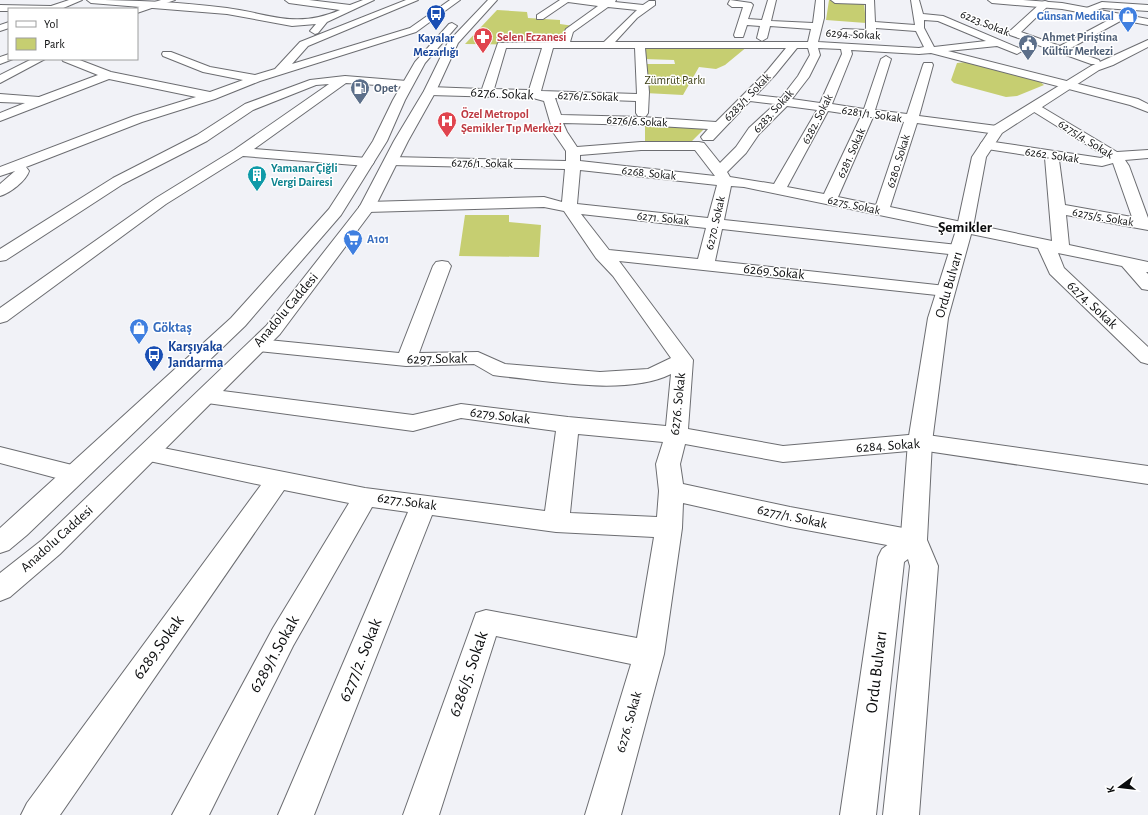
<svg xmlns="http://www.w3.org/2000/svg" width="1148" height="815" viewBox="0 0 1148 815" font-family="'Alegreya Sans',sans-serif">
<style>
.green{fill:#c6ce71}
.lines{fill:none;stroke-linecap:round;stroke-linejoin:round}
.minor-casing{stroke:#6c6d71;stroke-width:2}
.tertiary-casing{stroke:#6c6d71;stroke-width:2}
.secondary-casing{stroke:#6c6d71;stroke-width:2}
.trunk-casing{stroke:#6c6d71;stroke-width:2}
.minor{fill:#fff;fill-rule:evenodd}
.tertiary{fill:#fff;fill-rule:evenodd}
.secondary{fill:#fff;fill-rule:evenodd}
.trunk{fill:#fff;fill-rule:evenodd}
.labels{text-anchor:middle;dominant-baseline:central;stroke-width:3;stroke-linejoin:round;paint-order:stroke}
.far-shop-label{font-size:12px;font-weight:bold;fill:#366cbe;stroke:#fff;text-anchor:end}
.far-street-label{font-size:12px;fill:#0b0c0d;stroke:#fff}
.far-health-label{font-size:12px;font-weight:bold;fill:#be3a42;stroke:#fff;text-anchor:start}
.far-service-label{font-size:12px;font-weight:bold;fill:#4e5e75;stroke:#fff;text-anchor:start}
.far-transit-label{font-size:12px;font-weight:bold;fill:#164399;stroke:#fff}
.far-park-label{font-size:12px;fill:#3d3f16;stroke:#fff}
.far-culture-label{font-size:12px;font-weight:bold;fill:#0d838f;stroke:#fff;text-anchor:start}
.street-label{font-size:14px;fill:#0b0c0d;stroke:#fff}
.shop-label{font-size:14px;font-weight:bold;fill:#366cbe;stroke:#fff;text-anchor:start}
.transit-label{font-size:14px;font-weight:bold;fill:#164399;stroke:#fff;text-anchor:start}
.far-district-label{font-size:15px;font-weight:bold;fill:#0b0c0d;stroke:#fff}
.near-street-label{font-size:17px;fill:#0b0c0d;stroke:#fff}
</style>
<rect width="100%" height="100%" fill="#f1f2f7"/>
<path class="green" d="M829,0L864,3L866,23L826,20Z
M497,10L527,12L528,18L560,20V24L574,26L562,45L465,44Z
M748,46L725,65L716,69L699,67L683,95L645,93L642,64H675L674,60L643,59L644,47Z
M966,62L1039,81L1044,85L1017,96L1006,97L954,83L951,80L957,63Z
M645,123L706,127L692,141H645Z
M465,215H509V222L541,225L539,257L459,256Z"/>
<g class="lines">
<defs>
<path id="minor" d="M69,0H82L61,9H9V11H0V5L51,6Z
M87,0C133,0 181,2 227,8C271,14 296,29 340,10L289,3L285,0H309L350,5L363,0H374L327,22L318,33L315,34L310,31L316,24L292,26L227,14L91,3Z
M406,0H418L308,46L292,64L410,28L450,0H460L416,32L260,81L215,99L142,122L26,167L29,171C26,181 10,193 0,196V184L15,171L0,176V167L134,116L196,97L109,79L0,121V113L25,103L0,102V94L39,97L98,75L63,61L62,59H77L111,72L210,92L243,80L203,72L163,56L162,54L163,52H171L210,67L255,75L275,69L300,42Z
M560,0H616L615,2L643,5L649,1H655V5L637,18L615,42H808L811,29L770,26L767,38L762,41L757,38L760,26L747,25L743,37H735L734,35L743,7H732L728,4L730,0L751,3L753,5L748,19L762,20L768,0H776L771,21L813,23L816,0H824V18L818,42L919,48L924,47L916,31L876,28V33L871,36L840,34L838,32L843,29L866,30V4L835,3L831,0H874L875,22L915,25L911,0H919L923,14L943,16L1021,49L1022,51L1017,54L997,46L948,51L1138,99L1148,104V112L1130,105L931,53L919,54L851,50L852,54L832,104L864,109L881,59L886,56L891,59L875,110L907,114L923,65L924,63H932L933,65L919,116L997,126L1004,130L997,134L917,123L890,207L1052,241L1045,158L987,149L982,148L980,145L982,142L987,141L1101,158L1105,156L1031,110L1029,107L1035,103L1117,152L1148,150V158L1125,160L1129,166L1148,218V230L1066,215L1069,245L1148,262V272H1146L1148,274V290L1142,289L1122,266L1058,253L1064,268L1148,347V364L1141,362L1050,274L1038,248L744,187L731,186L724,220L958,245L964,246L966,250L964,254L958,255L722,229L715,261L946,286L952,287L955,291L952,295L946,296L619,261L693,360L688,429L783,446L920,434L1148,466V484L920,450L783,462L685,444L680,464L683,484L790,507L914,530L923,533L927,540L923,547L914,550L790,527L683,503L682,528L664,654L621,815H585L631,664L496,636L439,815H403L476,613L486,610L637,638L654,537L556,532L432,515L314,815H278L408,512L372,507L293,646L209,815H172L273,628L349,503L284,490L60,815H21L27,803L261,485L140,459L136,453L140,447L148,445L365,488L545,511L556,431L461,418L413,431L207,403L199,401L196,396L199,391L207,389L413,415L461,404L568,417L666,426L671,374C627,396 549,381 500,376L493,375L474,364L406,366L258,351L251,349L248,345L251,341L258,339L399,353L433,266L436,262L442,261L448,262L451,266L419,353L478,352L505,364L600,372L648,369L671,358L613,276L596,258L564,211L544,207L367,212L362,210L359,207L362,204L367,202L544,197L562,202L565,169L391,165L386,164L384,161L386,158L391,157L566,161V151L553,132L544,101L533,98L430,95L424,91L430,87L482,89L498,43L560,42L566,29L598,6L568,2L543,19H537V15ZM608,7L637,10L604,42H570L573,32ZM924,20L938,21L986,41L934,47L924,28ZM506,48H542L529,90L494,89ZM553,48H635L637,94L541,91ZM645,48H786L767,71L716,122L642,117L561,115L555,98L636,101V113L638,116H646L648,113L649,92ZM797,48H808L810,55L798,76L781,98L756,95L775,75ZM818,48L841,49L842,54L820,103L792,99L809,77L820,55ZM750,101L775,104L749,128L736,147L720,163L704,143L699,142H641L577,147L567,132L563,123L642,125L708,129L701,137L703,140H713ZM787,106L817,110L774,184L730,177L727,172L746,153L759,134ZM828,111L861,116L824,194L787,187ZM873,117L904,122L876,205L838,197ZM641,150H695L715,176L580,161V155ZM1059,160L1102,166L1113,163L1132,217L1065,205ZM580,170L717,185L708,218L577,204ZM581,214L706,228L698,259L609,250ZM578,434L663,442L656,464L659,491L657,517L570,513Z
M1045,1L1048,2V6L1021,32L1060,46L1118,15H1124V19L1069,49L1099,60L1100,62L1099,64H1091L1010,35L1009,33L1010,31L1042,2Z
M1102,2L1148,5V11L1103,8L1089,12L1084,9Z
M9,22V28L0,31V25Z
M32,59H45L0,83V75Z
M345,76L407,81L413,84L407,87L346,83L254,149L367,158L372,159L374,162L372,165L367,166L243,156L166,204L7,321L0,323V308L156,198L234,150L329,84L316,85L253,110L207,141L123,184L6,260L0,261V249L113,178L197,135L245,104L310,80Z
M0,447L84,468L87,474L84,480L75,483L0,463Z"/>
<path id="tertiary" d="M161,0H175L137,13V9H133Z
M988,0H1023L1062,3L1148,19V25L1062,9L992,3Z
M9,54V59H13L0,64V57Z"/>
<path id="secondary" d="M1148,40V47L1113,65L1099,70L1002,133L986,157L973,227L948,318L932,442L927,540L938,566L919,815H883L910,566L908,559L904,562L876,815H840L878,557L882,549L901,535L908,442L928,318L957,227L972,157L992,127L1091,66Z"/>
<path id="trunk" d="M488,0H497L458,43L436,91L408,141L375,207L280,334L60,554L10,597L0,601V573L42,540L266,326L360,206L394,141L424,91L448,42Z
M452,23L457,26L425,63L405,100L387,141L341,215L245,326L27,535L9,550L0,553V528L231,318L329,209L373,141L393,100L415,62L449,24Z"/>
</defs>
<use href="#minor" class="minor-casing"/>
<use href="#tertiary" class="tertiary-casing"/>
<use href="#secondary" class="secondary-casing"/>
<use href="#trunk" class="trunk-casing"/>
<use href="#minor" class="minor"/>
<use href="#tertiary" class="tertiary"/>
<use href="#secondary" class="secondary"/>
<use href="#trunk" class="trunk"/>
</g>
<defs>
<symbol id="bus-pin" viewBox="-11 -11 22 30"><path d="M0 17L-7.5 6A9.5 9.5 0 1 1 7.5 6Z" fill="#1a4fb4" stroke="#fff"/><path d="M-5-6H5V4H4V6H2V4H-2V6H-4V4H-5ZM-3.5-4V0h7V-4ZM-3.5 1.2v1.5H-2V1.2ZM2 1.2v1.5H3.5V1.2Z" fill="#fff"/></symbol>
<symbol id="shop-pin" viewBox="-11 -11 22 30"><path d="M0 17L-7.5 6A9.5 9.5 0 1 1 7.5 6Z" fill="#3f7fe0" stroke="#fff"/><path d="M-5-2.5h2.3a2.7 3.5 0 0 1 5.4 0H5L5.5 6h-11ZM-1.5-2.5h3a1.5 2.3 0 0 0-3 0Z" fill="#fff"/></symbol>
<symbol id="pharmacy-pin" viewBox="-11 -11 22 30"><path d="M0 17L-7.5 6A9.5 9.5 0 1 1 7.5 6Z" fill="#e0444e" stroke="#fff"/><path d="M-2-6h4v4h4v4h-4v4h-4v-4h-4v-4h4Z" fill="#fff"/></symbol>
<symbol id="civic-pin" viewBox="-11 -11 22 30"><path d="M0 17L-7.5 6A9.5 9.5 0 1 1 7.5 6Z" fill="#5c6f8a" stroke="#fff"/><path d="M-.6-6.5H3V-4.5H.6V-3L4-1V1h2V6H-6V1h2V-1L-.6-3ZM-1.2 2.5V6h2.4V2.5Z" fill="#fff"/></symbol>
<symbol id="fuel-pin" viewBox="-11 -11 22 30"><path d="M0 17L-7.5 6A9.5 9.5 0 1 1 7.5 6Z" fill="#5c6f8a" stroke="#fff"/><path d="M-5.5-6h7V0h2V4h1.3V-2.5L3-4.5l.8-.8L6-3V5H2.5V1h-1V6h-7ZM-4.2-4.7v3.2H.2V-4.7Z" fill="#fff"/></symbol>
<symbol id="hospital-pin" viewBox="-11 -11 22 30"><path d="M0 17L-7.5 6A9.5 9.5 0 1 1 7.5 6Z" fill="#e0444e" stroke="#fff"/><path d="M-5-5h3v3.5h4V-5h3V5h-3V1.5h-4V5h-3Z" fill="#fff"/></symbol>
<symbol id="building-pin" viewBox="-11 -11 22 30"><path d="M0 17L-7.5 6A9.5 9.5 0 1 1 7.5 6Z" fill="#0f9aa8" stroke="#fff"/><path d="M-4-6H4V6H1V3H-1V6H-4ZM-2.5-4.3h1.7v1.8h-1.7ZM.8-4.3h1.7v1.8H.8ZM-2.5-1h1.7V.8h-1.7ZM.8-1h1.7V.8H.8Z" fill="#fff"/></symbol>
<symbol id="supermarket-pin" viewBox="-11 -11 22 30"><path d="M0 17L-7.5 6A9.5 9.5 0 1 1 7.5 6Z" fill="#3f7fe0" stroke="#fff"/><path d="M-6-5.5h2.5l.6 2H6L4.5 2H-2.5L-4.4-4H-6ZM-1.5 3.2a1.3 1.3 0 1 0 .1 0ZM3 3.2a1.3 1.3 0 1 0 .1 0Z" fill="#fff"/></symbol>
</defs>
<g fill-rule="evenodd">
<use href="#bus-pin" x="425" y="3" width="22" height="30"/>
<use href="#shop-pin" x="1117" y="5" width="22" height="30"/>
<use href="#pharmacy-pin" x="472" y="26" width="22" height="30"/>
<use href="#civic-pin" x="1017" y="33" width="22" height="30"/>
<use href="#fuel-pin" x="349" y="77" width="22" height="30"/>
<use href="#hospital-pin" x="436" y="110" width="22" height="30"/>
<use href="#building-pin" x="246" y="164" width="22" height="30"/>
<use href="#supermarket-pin" x="342" y="228" width="22" height="30"/>
<use href="#shop-pin" x="128" y="317" width="22" height="30"/>
<use href="#bus-pin" x="143" y="344" width="22" height="30"/>
</g>
<g class="labels">
<g class="far-shop-label">
<text x="1114" y="16">Günsan Medikal</text>
<text x="367" y="239" text-anchor="start">A101</text>
</g>
<g class="far-street-label">
<text transform="translate(985 23) rotate(22)">6223.Sokak</text>
<text transform="translate(853 34) rotate(3)">6294. Sokak</text>
<text transform="translate(588 96) rotate(2)">6276/2.Sokak</text>
<text transform="translate(747 97) rotate(-46)">6283/1. Sokak</text>
<text transform="translate(773 111) rotate(-48)">6283. Sokak</text>
<text transform="translate(872 114) rotate(8)">6281/1. Sokak</text>
<text transform="translate(817 119) rotate(-63)">6282. Sokak</text>
<text transform="translate(637 121) rotate(3)">6276/6.Sokak</text>
<text transform="translate(1086 139) rotate(32)">6275/4. Sokak</text>
<text transform="translate(851 153) rotate(-66)">6281. Sokak</text>
<text transform="translate(1052 155) rotate(8)">6262. Sokak</text>
<text transform="translate(898 161) rotate(-73)">6280. Sokak</text>
<text transform="translate(482 163) rotate(1)">6276/1. Sokak</text>
<text transform="translate(649 173) rotate(6)">6268. Sokak</text>
<text transform="translate(854 205) rotate(12)">6275. Sokak</text>
<text transform="translate(1103 217) rotate(10)">6275/5. Sokak</text>
<text transform="translate(663 218) rotate(6)">6271. Sokak</text>
<text transform="translate(715 223) rotate(-77)">6270. Sokak</text>
</g>
<g class="far-health-label">
<text x="497" y="37">Selen Eczanesi</text>
<text x="461" y="114">Özel Metropol<tspan x="461" dy="14">Şemikler Tıp Merkezi</tspan></text>
</g>
<g class="far-service-label">
<text x="1042" y="37">Ahmet Piriştina<tspan x="1042" dy="14">Kültür Merkezi</tspan></text>
<text x="374" y="88">Opet</text>
</g>
<g class="far-transit-label">
<text x="436" y="38">Kayalar<tspan x="436" dy="14">Mezarlığı</tspan></text>
</g>
<g class="far-park-label">
<text x="675" y="80">Zümrüt Parkı</text>
</g>
<g class="far-culture-label">
<text x="271" y="168">Yamanar Çiğli<tspan x="271" dy="14">Vergi Dairesi</tspan></text>
</g>
<g class="street-label">
<text transform="translate(502 94) rotate(3)">6276. Sokak</text>
<text transform="translate(774 272) rotate(6)">6269.Sokak</text>
<text transform="translate(949 285) rotate(-74)">Ordu Bulvarı</text>
<text transform="translate(1092 305) rotate(43)">6274. Sokak</text>
<text transform="translate(286 310) rotate(-50)">Anadolu Caddesi</text>
<text transform="translate(437 359) rotate(-1)">6297.Sokak</text>
<text transform="translate(678 404) rotate(-84)">6276. Sokak</text>
<text transform="translate(500 416) rotate(7)">6279.Sokak</text>
<text transform="translate(888 446) rotate(-4)">6284. Sokak</text>
<text transform="translate(407 502) rotate(8)">6277.Sokak</text>
<text transform="translate(792 517) rotate(12)">6277/1. Sokak</text>
<text transform="translate(57 539) rotate(-42)">Anadolu Caddesi</text>
<text transform="translate(629 722) rotate(-74)">6276. Sokak</text>
</g>
<g class="shop-label">
<text x="153" y="328">Göktaş</text>
</g>
<g class="transit-label">
<text x="168" y="347">Karşıyaka<tspan x="168" dy="16">Jandarma</tspan></text>
</g>
<g class="far-district-label">
<text x="965" y="227">Şemikler</text>
</g>
<g class="near-street-label">
<text transform="translate(158 647) rotate(-54)">6289.Sokak</text>
<text transform="translate(274 654) rotate(-61)">6289/1.Sokak</text>
<text transform="translate(360 660) rotate(-68)">6277/2. Sokak</text>
<text transform="translate(876 672) rotate(-83)">Ordu Bulvarı</text>
<text transform="translate(468 674) rotate(-71)">6286/5. Sokak</text>
</g>
</g>
<rect x="8" y="8" width="130" height="52" fill="#ffffff" stroke="#9d9e9e"/>
<rect x="16" y="21" width="20" height="6" fill="#ffffff" stroke="#9d9e9e"/>
<text x="44" y="28" font-size="12" fill="#0b0c0d">Yol</text>
<rect x="16" y="38" width="20" height="12" fill="#c6ce71" stroke="#9d9e9e"/>
<text x="44" y="48" font-size="12" fill="#0b0c0d">Park</text>
<g transform="translate(1120 787) rotate(255)" stroke="#ffffff" stroke-width="3" paint-order="stroke">
<path d="M0-3L7 15L0 10L-7 15Z" fill="#0b0c0d"/>
<text y="-6" font-size="11" font-weight="bold" text-anchor="middle" fill="#0b0c0d">K</text>
</g>
</svg>
